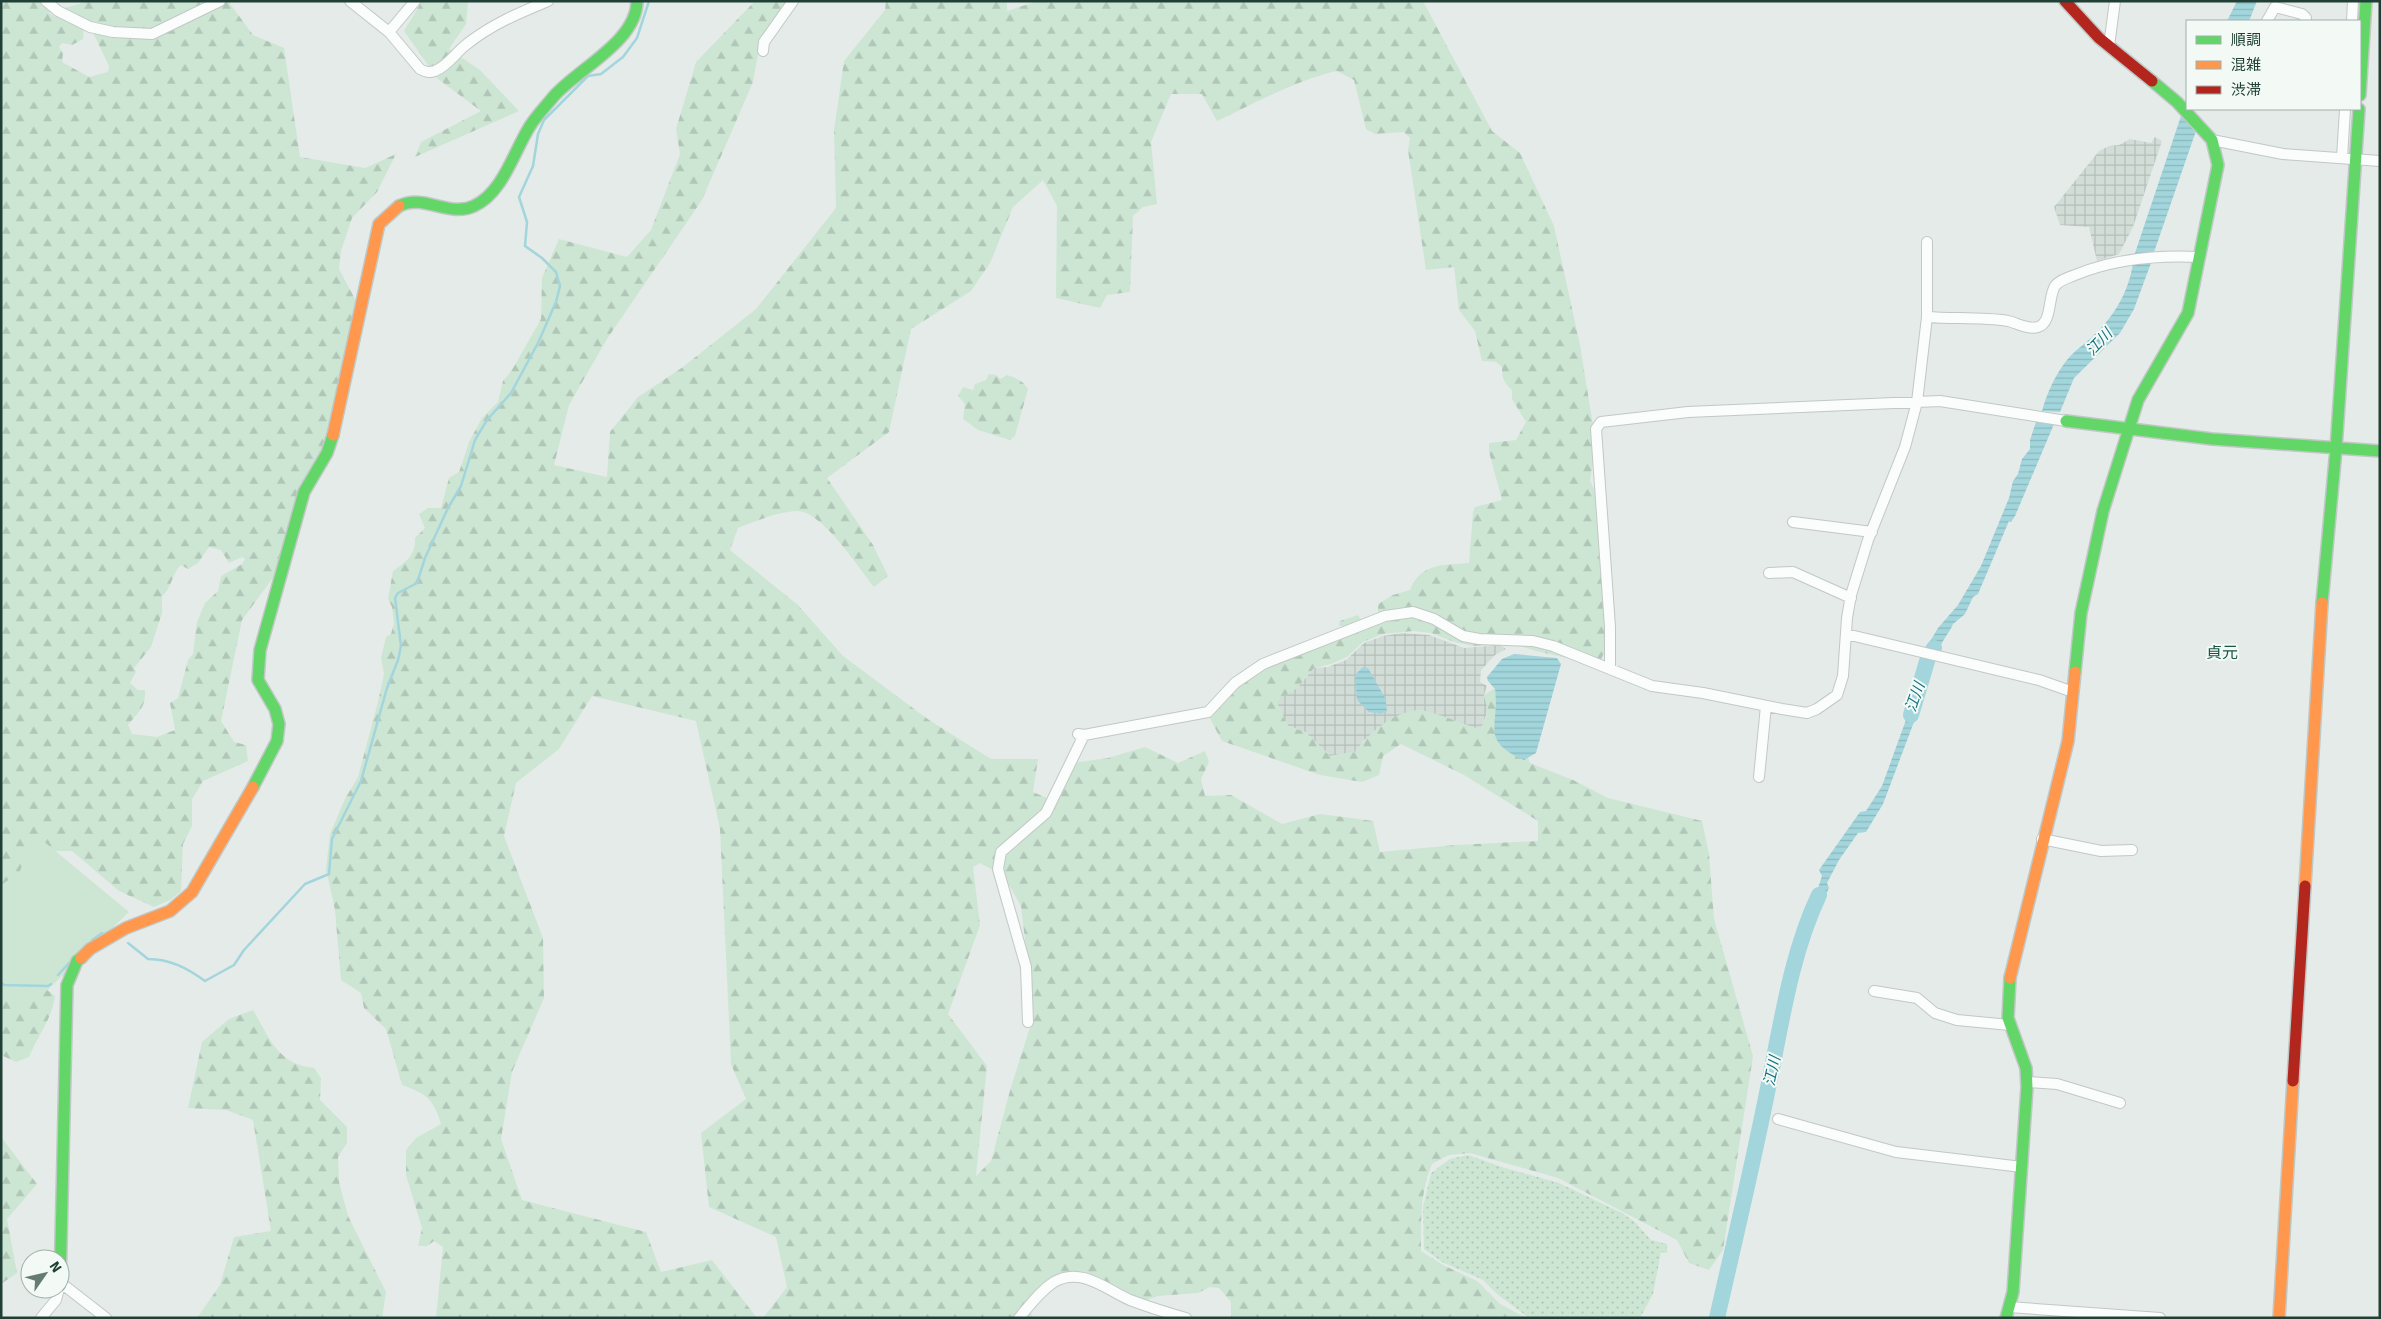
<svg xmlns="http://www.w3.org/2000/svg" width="2381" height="1319" viewBox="0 0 2381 1319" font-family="Signika,'Noto Sans JP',sans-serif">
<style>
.industrial{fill:url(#industrial-grid)}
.grass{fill:url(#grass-dots)}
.forest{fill:url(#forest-firs);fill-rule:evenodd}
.park{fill:#cde6d4}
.water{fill:url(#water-rules)}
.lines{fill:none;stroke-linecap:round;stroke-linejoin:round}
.stream{stroke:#a2d5dc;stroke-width:2.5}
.river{stroke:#a2d5dc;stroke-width:16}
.street-casing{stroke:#c2c8c5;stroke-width:12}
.fast-casing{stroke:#c0c8c5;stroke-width:14}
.slow-casing{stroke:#c0c8c5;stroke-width:14}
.jam-casing{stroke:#c0c8c5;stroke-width:14}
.street{stroke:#fbfcfc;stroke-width:10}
.fast{stroke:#63d668;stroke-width:11}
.slow{stroke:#ff974d;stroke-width:11}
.jam{stroke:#b3261e;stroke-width:11}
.labels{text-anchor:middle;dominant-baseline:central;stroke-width:4;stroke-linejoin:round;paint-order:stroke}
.water-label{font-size:15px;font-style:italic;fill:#157182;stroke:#f3faf6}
.quarter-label{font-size:16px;fill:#1a5546;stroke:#f3faf6}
</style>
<defs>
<pattern id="industrial-grid" width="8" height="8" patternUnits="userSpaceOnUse" patternTransform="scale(1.25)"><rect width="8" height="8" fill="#d2ddd8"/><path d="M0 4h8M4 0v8" fill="none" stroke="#b4bfba"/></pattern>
<pattern id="grass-dots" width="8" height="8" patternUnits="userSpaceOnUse" patternTransform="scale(1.25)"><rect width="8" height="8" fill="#cde6d4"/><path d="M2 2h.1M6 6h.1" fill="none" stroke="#b0c6b7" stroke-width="1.8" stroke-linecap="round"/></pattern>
<pattern id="forest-firs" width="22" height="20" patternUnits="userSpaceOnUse" patternTransform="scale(1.25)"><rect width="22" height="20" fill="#cde6d4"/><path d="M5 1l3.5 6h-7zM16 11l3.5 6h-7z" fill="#b0c6b7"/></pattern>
<pattern id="water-rules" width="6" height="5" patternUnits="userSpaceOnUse" patternTransform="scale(1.25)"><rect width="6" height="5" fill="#a2d5dc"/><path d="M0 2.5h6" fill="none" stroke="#8bb8bd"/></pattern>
</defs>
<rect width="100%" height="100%" fill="#e5ebe8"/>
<path class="industrial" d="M2155,137L2162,141L2133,227L2119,254L2097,261L2089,227L2060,225L2054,207L2099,151L2109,146L2119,145L2130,139L2151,143Z
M1402,633L1429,635L1464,648L1500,645L1506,649L1495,655L1481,670L1480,682L1487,686L1484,695L1488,709L1481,730L1419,710L1364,740L1355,752L1330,756L1305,732L1288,726L1276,701L1297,688L1314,668L1328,667L1346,660L1364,643L1383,636Z"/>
<path class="grass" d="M1468,1155L1505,1168L1559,1183L1622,1213L1635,1222L1651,1240L1667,1244V1253L1661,1252L1653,1294L1640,1318H1529L1497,1294L1483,1280L1442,1262L1424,1249L1423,1207L1431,1173L1450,1159Z"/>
<path class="forest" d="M1,1H53L49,13L55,17L64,8L90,1H228L253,35L284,48L300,157L365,168L396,154L377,192L352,218L341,251L339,269L356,301L328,437L275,575L242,620L221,721L234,742L246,745L248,761L203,781L192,799V826L183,844L181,891L170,900L154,907L119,891L72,851H40L1,899ZM87,20L109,66L108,72L89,77L62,62L63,53L59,47L62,43L72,45L83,39L84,24ZM209,547L221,550L229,563L242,557L245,559L242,564L221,576L218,591L205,603L197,622L193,654L188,660L178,698L170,703L175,730L157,737L132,734L128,725C138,712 146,708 145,690H138L130,683L136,672L134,668L151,647L162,613V596C172,589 171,574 181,565L188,569L198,563Z
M422,1H468L466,24L449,49L480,70L519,111L415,157L421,142L481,111L438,79L404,31Z
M755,1H799L761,37L753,82L702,200L607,339L569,405L554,465L607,477L610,432L638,397L683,367L756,309L836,208L834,130L844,61L885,10L886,1H1007V11L1038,1H1423L1492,131L1520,153L1554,226L1580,345L1596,444L1590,481L1599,499L1605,596V652L1601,659L1584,662L1536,651L1511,643L1473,646L1454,642L1431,633L1413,631L1383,634L1363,642L1347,657L1331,664L1314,668L1297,688L1276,701L1288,726L1305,732L1330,756L1355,752C1370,732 1392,713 1418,710C1427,709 1469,726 1481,730L1488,709L1484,695L1498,686L1530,763L1573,780L1608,798L1702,821L1709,854L1714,919L1753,1056L1723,1250L1709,1270L1689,1263L1677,1240L1558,1178L1470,1153L1449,1155L1432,1164C1420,1192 1421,1221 1421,1251L1443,1265L1477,1281L1500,1304L1526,1318H1231V1302L1219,1288L1210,1287L1198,1293L1158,1296L1129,1306C1126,1294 1120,1291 1109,1284C1078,1264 1054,1280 1028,1299L1032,1318H763L787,1287L776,1237L709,1207L701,1133L746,1099L731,1064L720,829L696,721L592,696L559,749L516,783L504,836L543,938L544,998L512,1072L501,1139L522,1200L646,1232L661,1272L712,1260L757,1318H436L443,1247L434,1241L427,1246H418L422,1228L406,1175V1150L416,1138L441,1124C434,1099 425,1093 402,1085L386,1029L364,1008L361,993L341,980L335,910L326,869L330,834L345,799L358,777L378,702L384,674L381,658L386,637L391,634L394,623L392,607L388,599L393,571C406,562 416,555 415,538L425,528L419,514L428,508H441L449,478L459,472L469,442L482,418L498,402L503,381L512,370L541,319L542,278L559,239L627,257L651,230L680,154L676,129L696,62ZM1337,71L1354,80L1366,129L1375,134L1404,132L1410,138L1408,150L1426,270L1454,267L1459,310L1475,331L1482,361L1496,362L1502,367C1502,378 1504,383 1512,390V399L1526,422L1516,440L1489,443V452L1502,500L1475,507L1473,512L1469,563C1444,565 1420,563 1410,590L1393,595L1378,604V621L1361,628V620L1358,615L1340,621L1339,625L1342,627L1343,636L1258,665L1240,673L1208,715L1222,741L1320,775L1362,782L1379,775L1383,756L1401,744L1464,775L1538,821V841L1456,845L1380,852L1373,821L1320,814L1282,824L1231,795L1205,796L1201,779L1209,762L1205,751L1178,763L1145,747L1108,758L1065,764L1049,799L1033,792L1038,759H991L929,720L843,656L798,605L730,550L738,528C757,521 776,512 797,511C821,510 859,568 874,587L888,576L873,545L827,478L889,432L911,329L971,291L990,263L1013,207L1043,180L1057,206L1056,298L1100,308L1107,295L1130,292L1133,216L1143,207L1157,204L1151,142L1171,94H1202L1217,121C1256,103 1296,80 1337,71ZM980,863L1004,876L1021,906L1034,1015L1011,1087L991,1161L976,1176L987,1066L948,1014L980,925L973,867Z
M989,374L996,375L1000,379L1007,375C1016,378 1022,380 1028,389L1015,436L1010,440L978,430L963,419L965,404L958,396L963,387L973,390L975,384L986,380Z
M1,981L46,989L55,996C52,1019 38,1035 29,1057L16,1062L1,1055Z
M253,1010C270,1038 277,1064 314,1068L321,1078L320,1100L347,1127V1143L338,1157L339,1182L348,1216L386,1292L382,1318H197L220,1285L234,1237L271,1231L253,1120L226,1110L188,1108L202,1042L229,1019Z
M1,1137L37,1184L7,1219L17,1273L1,1284Z"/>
<path class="park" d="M42,840L129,912L39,998L1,1002V885L19,873L29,850Z"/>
<path class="water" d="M2237,1H2257L2249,21H2227Z
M2182,113L2197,128L2153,255L2134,256Z
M2133,263H2151L2134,309L2120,333L2074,378L2060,412L2042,411C2047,393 2055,375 2067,360C2075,350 2085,344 2093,336C2114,317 2129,291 2133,263Z
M2036,422L2054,424L2015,516L2011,522L2009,521L1978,594L1973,597L1965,614L1953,624C1950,633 1940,641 1940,651L1926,648L1938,628L1958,605L1981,566L2009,498L2013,481L2018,474L2022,459L2030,449V440Z
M1514,654L1557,658L1561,664L1536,753L1524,760C1479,740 1500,727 1495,689L1488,681L1487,677L1502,659Z
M1363,667L1368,668L1385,698L1387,711L1381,714L1369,712L1357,700L1355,675Z
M1918,694L1922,698L1920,706L1883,804L1866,832L1858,833L1839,860L1827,883L1829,888L1817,912L1814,911L1809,916L1822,876L1819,870L1860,812L1866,811L1882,786L1915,695Z"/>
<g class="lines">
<path class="stream" d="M92,940L102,933
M128,943L148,959C170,959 187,968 205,981L234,965L244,950L305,884L329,874L332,839L361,781L387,688L398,660L401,646L395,598L398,593L417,583L425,558L448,508L461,486L475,440L487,420L511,393L538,343L556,302L560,286L556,272L542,258L525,246L527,222L519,197L533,166L538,134L544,120L588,76L601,74L623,57L637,38L649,1
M58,975L69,963
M1,983L4,985L48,986L51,984"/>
<path class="river" d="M1911,715L1928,658L1934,648
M1717,1318C1734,1243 1752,1168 1767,1093C1781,1027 1790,956 1819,895"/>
<defs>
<path id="street" d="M46,1L58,11L90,27L113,32L152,34L220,1
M350,1L389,32L420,69C426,72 429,73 435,71C448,66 456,52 467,44C492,24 519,13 548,1
M2267,21L2275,7L2302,14L2306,18L2305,21
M2352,21L2353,1
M389,32L415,1
M2109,46L2115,1
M763,51L764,42L793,1
M2212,140L2283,154L2380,161
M2342,158L2345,109
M1927,317C1954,319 1982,317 2008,321C2017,323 2028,330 2038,327C2052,323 2048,297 2055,286C2059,280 2068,278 2075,275C2114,259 2156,255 2199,257
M1793,522L1872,532
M1769,573L1793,572L1851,598
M1846,634L2039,680L2073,692
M1610,668V627L1596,429L1601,422L1688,412L1940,401L2066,421
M1078,734L1084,735L1208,712L1235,683L1263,664L1385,616L1413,612L1434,619L1463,636L1479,639L1533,641L1553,646L1652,686L1703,693L1782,709L1807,713L1817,709L1837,695L1843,676L1847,618L1851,595L1868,540L1905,447L1917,402L1927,317V242
M1759,777L1766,706
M2042,839L2101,851L2132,850
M1874,991L1917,998L1935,1013L1957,1020L2010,1025
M1028,1022L1026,967L998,869L1001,852L1046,813L1084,735
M2027,1082L2057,1084L2120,1103
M1778,1119L1896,1152L2022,1167
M61,1283L106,1318
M2009,1307L2160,1318
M41,1318L56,1300L59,1289
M1019,1318C1030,1305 1040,1291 1054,1282C1081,1266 1107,1290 1130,1300C1149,1307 1167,1313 1186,1318"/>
<path id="fast" d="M2360,95L2366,1
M399,206C423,193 449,218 474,206C503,193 514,151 530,126C537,115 546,106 554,96C579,68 637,41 637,1
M2066,421L2212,439L2380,451
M2322,603L2336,449L2359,109
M2075,672L2081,613L2103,511L2138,400L2188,313L2218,165L2212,140L2177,102L2152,81
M253,787L277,741L279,724L275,709L258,680L260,650L304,492L327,453L333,435
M60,1286L67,985L77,961L81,958
M2006,1318L2013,1292L2027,1087L2026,1068L2008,1018L2010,978"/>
<path id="slow" d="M333,435L379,224L399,206
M2305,886L2322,603
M81,958L90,949L126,928L170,911L192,892L253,787
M2010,978L2068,741L2075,672
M2279,1318L2293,1081"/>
<path id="jam" d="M2065,1L2099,38L2152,81
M2293,1081L2305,886"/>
</defs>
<use href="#street" class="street-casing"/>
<use href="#fast" class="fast-casing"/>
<use href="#slow" class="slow-casing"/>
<use href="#jam" class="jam-casing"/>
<use href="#street" class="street"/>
<use href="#fast" class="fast"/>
<use href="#slow" class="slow"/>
<use href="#jam" class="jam"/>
</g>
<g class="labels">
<g class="water-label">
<text transform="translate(2099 342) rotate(-47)">江川</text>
<text transform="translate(1915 697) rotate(-71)">江川</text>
<text transform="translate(1772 1071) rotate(-78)">江川</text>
</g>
<g class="quarter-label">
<text x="2222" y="653">貞元</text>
</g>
</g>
<rect width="2381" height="1319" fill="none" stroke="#204037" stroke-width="5"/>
<rect x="2186" y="20" width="175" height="90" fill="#f3faf6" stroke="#9fb0aa"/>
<rect x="2196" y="36" width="25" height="8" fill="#63d668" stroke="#9fb0aa"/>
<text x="2231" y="45" font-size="15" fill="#204037">順調</text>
<rect x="2196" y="61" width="25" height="8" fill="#ff974d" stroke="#9fb0aa"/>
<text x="2231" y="70" font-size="15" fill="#204037">混雑</text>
<rect x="2196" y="86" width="25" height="8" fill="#b3261e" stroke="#9fb0aa"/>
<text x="2231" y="95" font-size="15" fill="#204037">渋滞</text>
<g transform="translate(45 1274) rotate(56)"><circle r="24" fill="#f3faf6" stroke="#9fb0aa"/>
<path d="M0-4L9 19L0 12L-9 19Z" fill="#657c75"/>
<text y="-8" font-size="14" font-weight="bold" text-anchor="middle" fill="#204037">N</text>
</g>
</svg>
